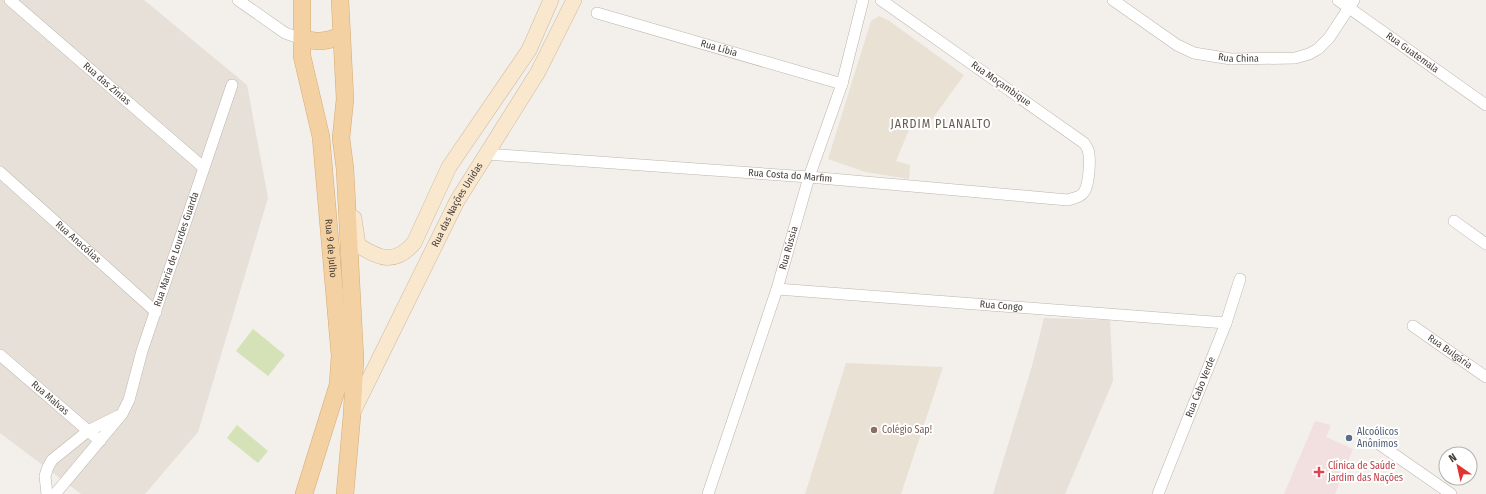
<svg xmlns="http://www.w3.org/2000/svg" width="1486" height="494" viewBox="0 0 1486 494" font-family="'Fira Sans Condensed',sans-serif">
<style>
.residential{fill:#e6e0d8}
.education{fill:#eae1d5}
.medical{fill:#f2dfdf}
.green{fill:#d5e2b7}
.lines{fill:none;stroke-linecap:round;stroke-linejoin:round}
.minor-casing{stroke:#bdb5ad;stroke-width:12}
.secondary-casing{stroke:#cdba9e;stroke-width:16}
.primary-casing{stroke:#d6ab74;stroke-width:18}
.minor{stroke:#fff;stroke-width:11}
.secondary{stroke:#f9e8ce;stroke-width:15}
.primary{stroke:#f3d1a3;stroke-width:17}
.education-dot{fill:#8d6e63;stroke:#fff;stroke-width:1.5}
.service-dot{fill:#5c6f8a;stroke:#fff;stroke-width:1.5}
.health-dot{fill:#e0444e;stroke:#fff;stroke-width:1.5}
.labels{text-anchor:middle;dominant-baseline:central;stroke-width:4;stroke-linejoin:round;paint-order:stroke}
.street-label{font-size:10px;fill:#463f39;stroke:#fff}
.education-label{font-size:10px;fill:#785e54;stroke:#fff;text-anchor:start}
.service-label{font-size:10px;fill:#4e5e75;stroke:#fff;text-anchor:start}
.health-label{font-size:10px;fill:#be3a42;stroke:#fff;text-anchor:start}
.quarter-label{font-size:12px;letter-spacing:1px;fill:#675b51;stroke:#fff}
</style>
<rect width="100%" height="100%" fill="#f3efea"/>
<path class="residential" d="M0,0H144L247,85L268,198L198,432L145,494H81L0,433Z
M1044,318L1110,320L1113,381L1065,494H993L1032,366Z"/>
<path class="education" d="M879,16L888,20L964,75L928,125L914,118L896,161L910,165L909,179L865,172L828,159L871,21Z
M846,363L943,367L901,494H805Z"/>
<path class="medical" d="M1315,421L1331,425L1326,437L1353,449L1335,494H1284Z"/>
<path class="green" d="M253,329L285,355L268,376L236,351Z
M237,425L268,451L258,463L227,438Z"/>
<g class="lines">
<defs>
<g id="minor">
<path id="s1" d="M10,0L203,167"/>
<path d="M238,0L285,33L302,39"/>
<path id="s2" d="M1113,0L1177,45L1194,53L1231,59L1295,58L1309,54L1318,49L1329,38L1354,0"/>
<path id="s3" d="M1338,0L1486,105"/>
<path id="s4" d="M597,13L842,84"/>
<path id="s5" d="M486,154L809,177L1068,200C1074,198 1081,197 1084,192C1089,185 1090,163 1089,155C1089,150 1087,147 1084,143L881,0"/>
<path id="s6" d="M0,172L156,312"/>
<path d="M1454,221L1486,244"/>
<path id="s7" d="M777,289L1226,323"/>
<path id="s8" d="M1413,326L1486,377"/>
<path id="s9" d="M0,355L100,441"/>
<path d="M1372,439L1451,494"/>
<path d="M47,494L45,476L48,467L52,460L88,431L118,416"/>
<path id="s10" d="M55,494L122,414L129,400L142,351L232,85"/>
<path id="s11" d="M708,494L777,289L809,177L842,84L863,0"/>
<path id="s12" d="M1158,494L1226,323L1240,279"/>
</g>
<g id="secondary">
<path d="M354,218L358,245C379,259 395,265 414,243L449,167L529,50L551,0"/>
<path id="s13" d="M353,412L457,201L538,72L574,0"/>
</g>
<g id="primary">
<path id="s14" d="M302,0V56L321,137L340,356L338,385L304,494"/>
<path d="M340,0L345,99L341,138L345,169L355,359L352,415L345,494"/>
<path d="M302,39C319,42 327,42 342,35"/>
</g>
</defs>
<use href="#minor" class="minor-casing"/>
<use href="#secondary" class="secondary-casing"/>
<use href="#primary" class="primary-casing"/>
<use href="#minor" class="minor"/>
<use href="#secondary" class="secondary"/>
<use href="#primary" class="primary"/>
</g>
<circle class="education-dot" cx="874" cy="430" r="4"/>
<circle class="service-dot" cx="1349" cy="438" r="4"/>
<path class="health-dot" d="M1317 466h4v4h4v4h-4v4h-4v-4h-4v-4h4z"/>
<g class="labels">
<g class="street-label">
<text stroke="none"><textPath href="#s4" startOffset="127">Rua Líbia</textPath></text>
<text stroke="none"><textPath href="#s3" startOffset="91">Rua Guatemala</textPath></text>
<text stroke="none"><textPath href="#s2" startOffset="142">Rua China</textPath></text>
<text stroke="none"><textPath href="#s1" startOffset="128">Rua das Zínias</textPath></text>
<text transform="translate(1001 84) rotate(35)">Rua Moçambique</text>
<text stroke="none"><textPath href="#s5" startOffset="305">Rua Costa do Marfim</textPath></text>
<text stroke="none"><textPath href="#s13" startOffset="232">Rua das Nações Unidas</textPath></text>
<text stroke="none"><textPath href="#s6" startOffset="105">Rua Anacólias</textPath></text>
<text stroke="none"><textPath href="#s14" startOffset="251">Rua 9 de Julho</textPath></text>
<text stroke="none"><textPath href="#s11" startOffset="259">Rua Rússia</textPath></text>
<text stroke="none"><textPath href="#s10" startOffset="278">Rua Maria de Lourdes Guarda</textPath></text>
<text stroke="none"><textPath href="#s7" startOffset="225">Rua Congo</textPath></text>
<text stroke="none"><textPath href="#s8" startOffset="45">Rua Bulgária</textPath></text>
<text stroke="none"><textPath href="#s12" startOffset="115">Rua Cabo Verde</textPath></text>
<text stroke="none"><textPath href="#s9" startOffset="66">Rua Malvas</textPath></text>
</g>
<g class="education-label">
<text x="882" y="430">Colégio Sap!</text>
</g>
<g class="service-label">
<text x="1357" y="432">Alcoólicos<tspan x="1357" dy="12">Anônimos</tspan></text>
</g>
<g class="health-label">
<text x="1328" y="466">Clínica de Saúde<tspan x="1328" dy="12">Jardim das Nações</tspan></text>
</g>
<g class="quarter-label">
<text x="941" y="124">JARDIM PLANALTO</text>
</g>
</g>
<g transform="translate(1458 466) rotate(326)"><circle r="19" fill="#ffffff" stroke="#b5b2b0"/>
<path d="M0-3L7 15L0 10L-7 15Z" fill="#e13432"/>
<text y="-6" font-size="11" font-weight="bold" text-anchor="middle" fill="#463f39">N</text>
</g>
</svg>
